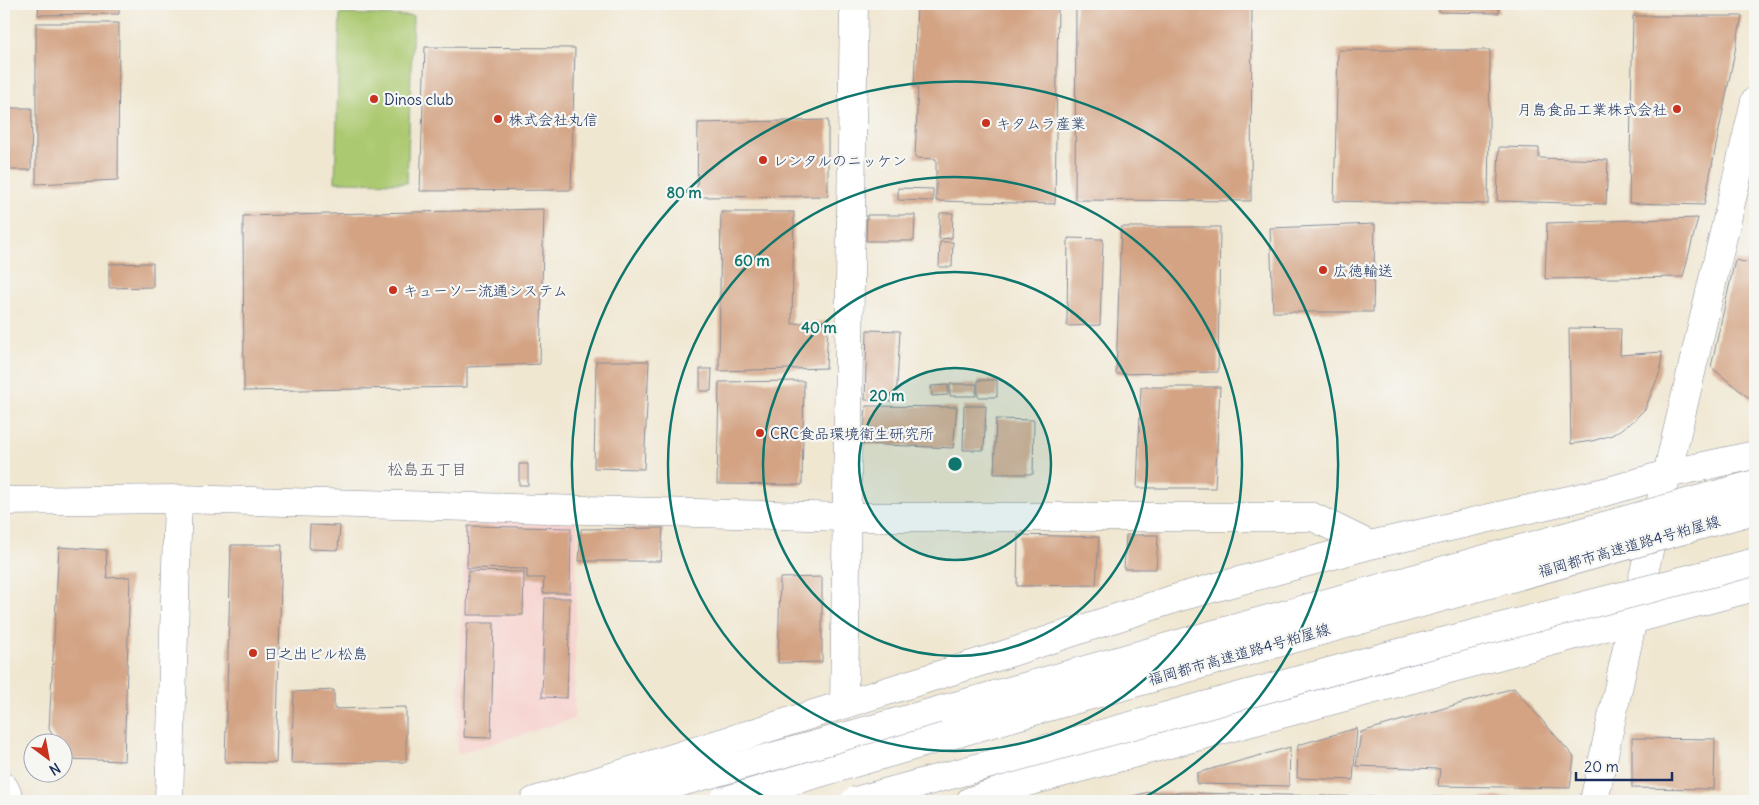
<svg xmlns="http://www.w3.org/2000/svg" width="1759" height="805" viewBox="0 0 1759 805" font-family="Delius,'Klee One',sans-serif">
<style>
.built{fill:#f7d0cc}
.green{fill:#abc970;stroke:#637c67}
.building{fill:#d3a383}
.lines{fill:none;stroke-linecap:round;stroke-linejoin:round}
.minor-casing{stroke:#868b98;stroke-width:29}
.highway-casing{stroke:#868b98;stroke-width:29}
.minor{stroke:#fff;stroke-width:28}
.highway{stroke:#fff;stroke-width:28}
.highway-bridge-casing{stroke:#868b98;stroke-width:29;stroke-linecap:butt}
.highway-bridge{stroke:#fff;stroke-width:28}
.ring{fill:none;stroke:#0f766e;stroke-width:2.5}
.poi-dot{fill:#c8321e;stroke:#f6f6f2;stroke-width:2}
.labels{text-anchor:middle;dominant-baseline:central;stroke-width:4.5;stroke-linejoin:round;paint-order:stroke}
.poi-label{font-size:15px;fill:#1b2f5e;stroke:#f6f6f2;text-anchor:start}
.street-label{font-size:15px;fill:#1b2f5e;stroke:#f6f6f2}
.neighbourhood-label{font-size:16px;fill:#5b586b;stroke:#f6f6f2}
.centre{fill:#0f766e;stroke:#f6f6f2;stroke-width:2.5}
.ring-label{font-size:15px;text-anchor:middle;font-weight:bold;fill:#0f766e;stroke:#f6f6f2;stroke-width:4.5;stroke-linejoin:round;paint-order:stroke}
</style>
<rect width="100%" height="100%" fill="#f6f6f2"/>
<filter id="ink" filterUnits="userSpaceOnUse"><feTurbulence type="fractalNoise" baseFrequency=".02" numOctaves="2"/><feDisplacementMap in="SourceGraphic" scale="10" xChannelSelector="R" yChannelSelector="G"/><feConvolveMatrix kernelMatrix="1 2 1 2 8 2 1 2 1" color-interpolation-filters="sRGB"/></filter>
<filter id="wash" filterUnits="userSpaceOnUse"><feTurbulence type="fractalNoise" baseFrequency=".0096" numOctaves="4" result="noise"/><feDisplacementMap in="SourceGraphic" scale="20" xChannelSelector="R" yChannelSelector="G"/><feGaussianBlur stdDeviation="1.12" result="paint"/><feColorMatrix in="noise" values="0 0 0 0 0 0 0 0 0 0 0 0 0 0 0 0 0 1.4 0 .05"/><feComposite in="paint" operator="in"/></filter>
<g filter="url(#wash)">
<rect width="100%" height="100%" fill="#f0e7d1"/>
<path class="built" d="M465,521L577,522L574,719L457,754Z"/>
<path class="green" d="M340,14L413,16L407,183L335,182Z"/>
<g id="blocks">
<path class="building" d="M39,4H119V14L38,15Z
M917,4H1058L1055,204L936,201V159L915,158L918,87H914Z
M1076,4H1252L1251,201L1075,200Z
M1439,4H1499V13L1439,12Z
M1633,16H1742L1704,205L1629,203Z
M36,23H119L118,180L36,184Z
M425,47L575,48L571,190L420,191Z
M1338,50H1490L1488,204L1334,201Z
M6,108H32L31,170H5Z
M828,120V196L697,197L698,123Z
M1499,147L1539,148V158L1608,160L1606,204L1497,201Z
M898,188L933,189V201L898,200Z
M544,209L540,364L467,367V387L244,391L243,216Z
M721,212H794L792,324L828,321L826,368L719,371Z
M940,213H953L952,238L939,239Z
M867,215H915L914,241H866Z
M1698,218L1683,277L1545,279L1547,223Z
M1375,224L1373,312H1273L1270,228Z
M1121,227H1220L1218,372L1116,374Z
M1068,238L1103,239L1100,325L1067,326Z
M940,242H953L952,267H939Z
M1735,260L1755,264V403L1711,367Z
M153,263V287L109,288V264Z
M1569,328L1621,329L1620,355L1662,352L1660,372L1645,409L1631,423L1612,435L1592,441L1571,444Z
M867,330L900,331L896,402L865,400Z
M596,361H649L644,469L594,468Z
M700,369H712L711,391H700Z
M978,380H997V397H978Z
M804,381L802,485L717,484L719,382Z
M950,384H977L976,396H950Z
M948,385V395L932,396L931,386Z
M1141,387H1220L1215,488H1137Z
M866,406L957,407L953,448L863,444Z
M964,406H986L984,450H963Z
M996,419L1034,420L1033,474H994Z
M519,464H528V485H519Z
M310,525L340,526L338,550L309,549Z
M468,526L571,528L570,593H543L544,578H527V569L467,568Z
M663,528L661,561H579L581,529Z
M1018,535L1099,537L1096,585L1017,586Z
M1126,535H1158L1156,569H1124Z
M231,545H282L276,763L225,762Z
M59,547L106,550L107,578L130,577L124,761L67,759L62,751V742H57L49,729Z
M468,571L524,572L523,615H467Z
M822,577V662L778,663L780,578Z
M545,598H570L567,698L542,697Z
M467,623H494L491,738L464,737Z
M1514,688L1574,757L1570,788L1438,786L1440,769L1356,766L1361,732Z
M334,690V709L406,707V762L291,763L294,692Z
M1357,728L1353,780L1297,778L1298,745Z
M1632,738L1715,739L1714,789L1632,788Z
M1290,747L1289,786L1197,784V773Z
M1149,792L1371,797H1524V801H1114Z"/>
</g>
</g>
<g filter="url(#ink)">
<use href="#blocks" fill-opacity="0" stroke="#868b98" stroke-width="1"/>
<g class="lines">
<defs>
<path id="minor" d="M4,501L178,499L845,517H1313L1370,545
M844,705L854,4
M169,801L178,499
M534,801L1000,656L1180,597L1370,545L1609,491L1667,474L1755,455
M970,801L1024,783L1755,587
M1594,801L1633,619L1755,101"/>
<path id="highway" d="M4,787L11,801
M553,801L667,786L944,709"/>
</defs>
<use href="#minor" class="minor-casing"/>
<use href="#highway" class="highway-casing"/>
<use href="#minor" class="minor"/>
<use href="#highway" class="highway"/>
<defs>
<path id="highway-bridge" d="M944,709L1755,484
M723,801L1027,713L1755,510
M855,801L1387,656L1755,562"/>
</defs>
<use href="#highway-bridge" class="highway-bridge-casing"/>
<use href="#highway-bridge" class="highway-bridge"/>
</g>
</g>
<circle cx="955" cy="464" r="96" fill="#0f766e" fill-opacity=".12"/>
<g class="ring">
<circle cx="955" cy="464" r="96"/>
<circle cx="955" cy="464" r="192"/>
<circle cx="955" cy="464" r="287"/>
<path d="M772 801A383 383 0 1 1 1138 801"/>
</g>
<g class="poi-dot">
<circle cx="374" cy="99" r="5"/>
<circle cx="1677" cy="109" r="5"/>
<circle cx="498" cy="119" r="5"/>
<circle cx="986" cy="123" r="5"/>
<circle cx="763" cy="160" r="5"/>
<circle cx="1323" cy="270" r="5"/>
<circle cx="393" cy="290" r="5"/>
<circle cx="760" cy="433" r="5"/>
<circle cx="253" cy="653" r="5"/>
</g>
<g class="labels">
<g class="poi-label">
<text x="384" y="99">Dinos club</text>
<text x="1667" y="109" text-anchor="end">月島食品工業株式会社</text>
<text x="508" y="119">株式会社丸信</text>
<text x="996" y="123">キタムラ産業</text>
<text x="773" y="160">レンタルのニッケン</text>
<text x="1333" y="270">広徳輸送</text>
<text x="403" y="290">キューソー流通システム</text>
<text x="770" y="433">CRC食品環境衛生研究所</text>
<text x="263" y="653">日之出ビル松島</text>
</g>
<g class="street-label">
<text transform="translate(1629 546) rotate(-16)">福岡都市高速道路4号粕屋線</text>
<text transform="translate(1239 654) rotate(-16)">福岡都市高速道路4号粕屋線</text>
</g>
<g class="neighbourhood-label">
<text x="427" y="469">松島五丁目</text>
</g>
</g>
<circle cx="955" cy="464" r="8" class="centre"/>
<g class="ring-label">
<text x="684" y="198">80 m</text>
<text x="752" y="266">60 m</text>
<text x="819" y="333">40 m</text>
<text x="887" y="401">20 m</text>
</g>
<rect width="1759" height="805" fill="none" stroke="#f6f6f2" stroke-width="20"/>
<g transform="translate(48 758) rotate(148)"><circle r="24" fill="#f6f6f2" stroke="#9ea6b7"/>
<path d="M0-4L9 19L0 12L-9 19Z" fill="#c8321e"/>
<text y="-8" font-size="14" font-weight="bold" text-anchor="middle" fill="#1b2f5e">N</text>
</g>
<path d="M1576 772v8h96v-8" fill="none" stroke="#1b2f5e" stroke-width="2.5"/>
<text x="1584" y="772" font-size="15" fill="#1b2f5e" stroke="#f6f6f2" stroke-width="4" paint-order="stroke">20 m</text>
</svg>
